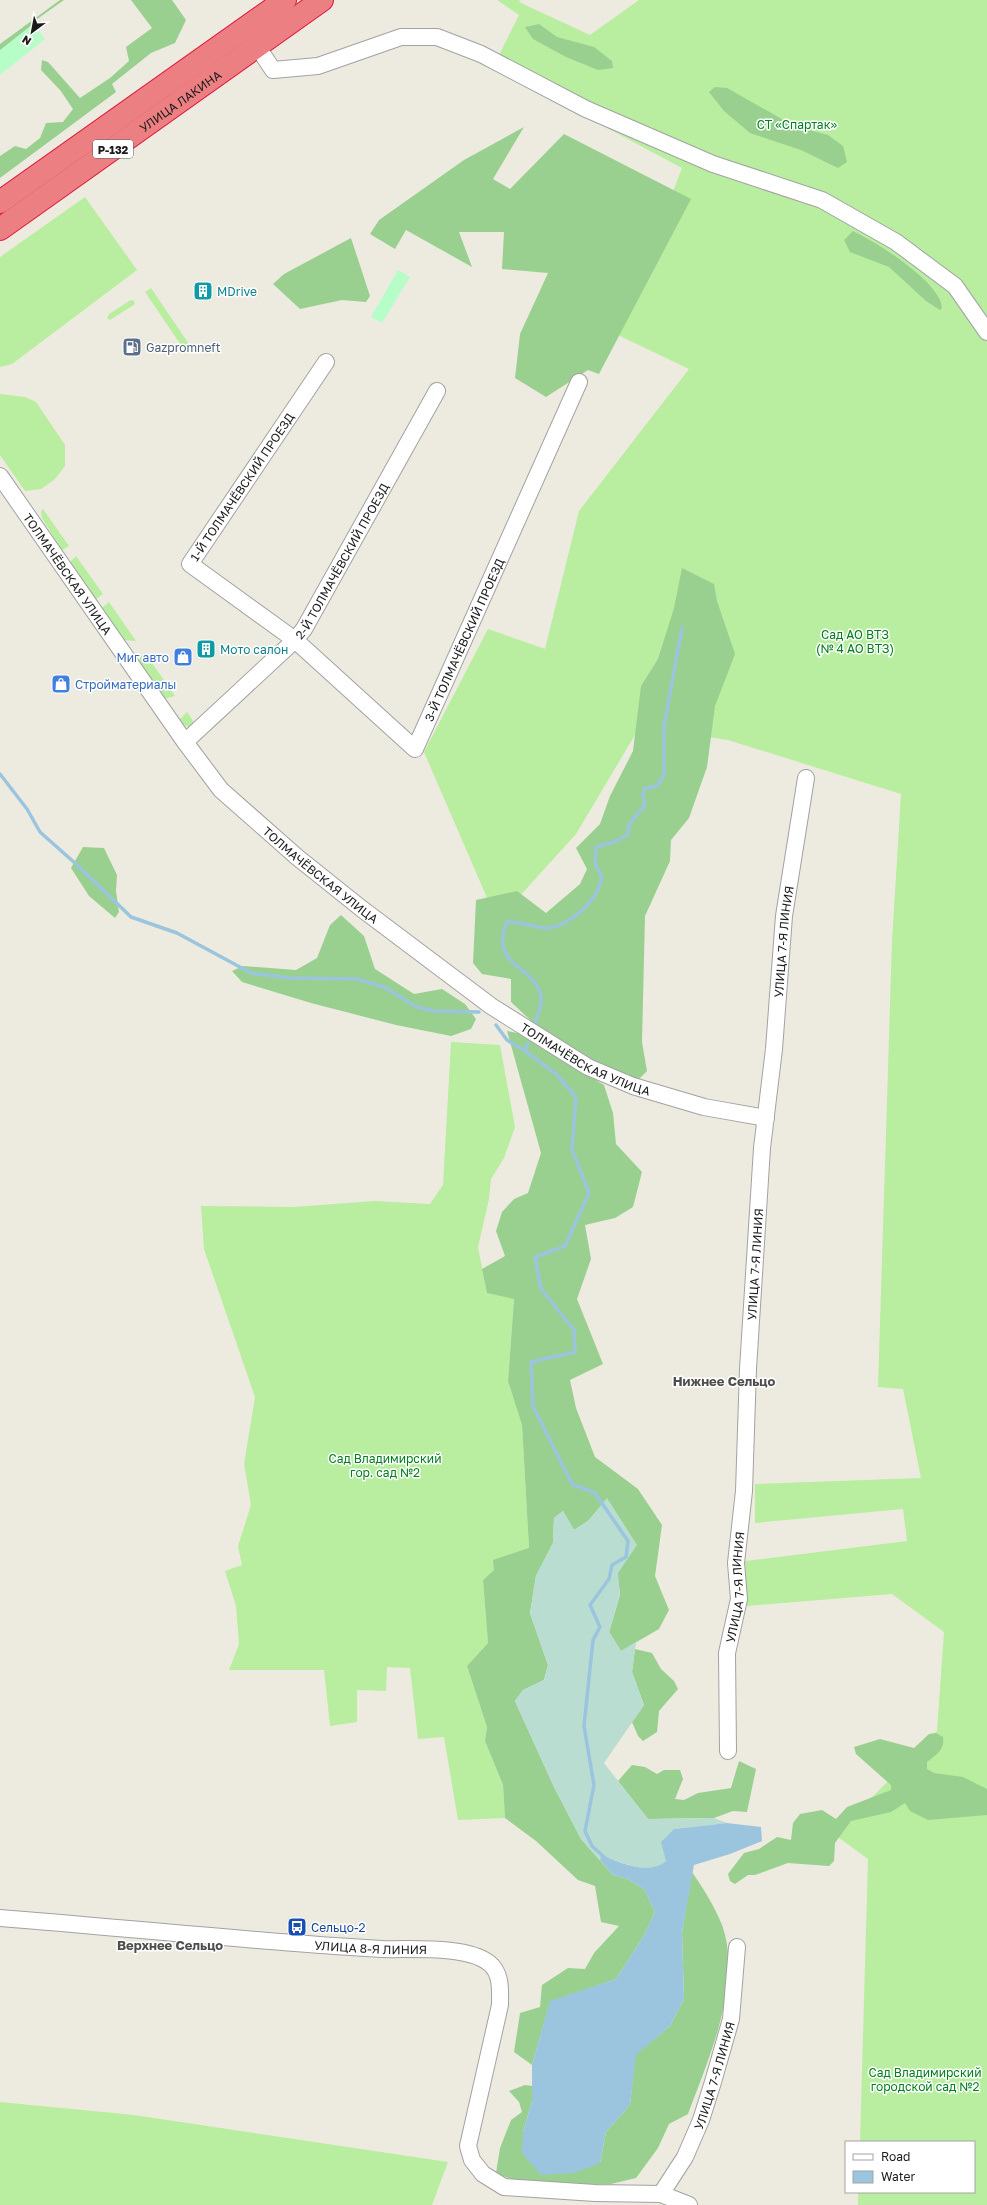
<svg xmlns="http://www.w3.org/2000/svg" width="987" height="2205" viewBox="0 0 987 2205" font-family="'Golos Text',sans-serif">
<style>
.grass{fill:#b9ed9f}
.forest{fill:#99d090}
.wetland{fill:#baddd2}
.park{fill:#b6fdc7}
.water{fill:#9bc5df}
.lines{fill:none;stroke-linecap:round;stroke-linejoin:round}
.stream{stroke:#9bc5df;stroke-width:3.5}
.minor-casing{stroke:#a2a2a2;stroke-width:18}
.highway-casing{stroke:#e1163c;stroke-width:24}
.minor{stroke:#fff;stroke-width:16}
.highway{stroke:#ec7f82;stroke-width:22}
.labels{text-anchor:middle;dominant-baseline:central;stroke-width:3;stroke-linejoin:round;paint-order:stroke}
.shield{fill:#fff;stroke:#5f5f5f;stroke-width:1}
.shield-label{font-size:11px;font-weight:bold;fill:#1b1b1b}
.street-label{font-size:12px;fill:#1b1b1b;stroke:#fff}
.park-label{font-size:12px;fill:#037e21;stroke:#fff}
.culture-label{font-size:12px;fill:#0d838f;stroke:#fff;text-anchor:start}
.service-label{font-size:12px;fill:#4e5e75;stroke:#fff;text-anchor:start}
.shop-label{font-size:12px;fill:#366cbe;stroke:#fff;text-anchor:end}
.transit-label{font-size:12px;fill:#164399;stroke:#fff;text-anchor:start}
.neighbourhood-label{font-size:13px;font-weight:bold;fill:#4e4e4e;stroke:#fff}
</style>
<rect width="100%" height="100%" fill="#edebdf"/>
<path class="grass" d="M497,0H519L521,3L590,35L639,0H987V2205H858V2192H974V2142H860L868,1859L835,1835L937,1731L944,1632L892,1594L747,1606L745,1561L907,1541L903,1509L755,1523V1484L921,1478L903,1389L878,1387L892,941L901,794L728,740L681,733L651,708L576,834L497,921L424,752L488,629L545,649L579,511L689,369L618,335L682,168L493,67L519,15Z
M85,197L137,270L12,364L0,367V257Z
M151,288L193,350L187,354L145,292Z
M131,300L134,301L135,304L110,320L107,318L109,314Z
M0,394L25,397L36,402L65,445V466L55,479L41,489L25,491L0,455Z
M43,509L69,546L62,550L42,518L41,512Z
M76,556L103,594L96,599L70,562Z
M109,602L136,641L124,640L102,608Z
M145,653L175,696L164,699L139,662L140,657Z
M187,712L197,727L193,729L182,724L179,720Z
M451,1042L500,1045L515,1127L504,1158L491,1179L489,1199L478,1247L487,1293L514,1298L508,1380L522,1425L529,1548L494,1570L483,1580L488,1643L467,1666L487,1727L485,1741L503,1785L505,1818L458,1820L444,1737L418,1739L410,1668L387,1667L386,1691L357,1690V1722L330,1726L324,1670H229L239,1644L236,1606L225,1571L242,1565L238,1546L251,1505L244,1464L255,1397L204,1249L201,1206L293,1207L374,1201L430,1204L443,1185Z
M0,2102L134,2115L448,2162L432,2205H0Z"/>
<path class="forest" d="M60,0H64L33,22L35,38L0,63V44Z
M131,0H172L186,20L175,43L151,53L112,84L116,92L0,178V156L15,146L26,149L40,138L46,123L63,122L73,109L60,90L41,70L42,60L48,62L80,98L110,78L129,61L126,47L152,28Z
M539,24L557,37L594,47L612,61L613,68L598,70L566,57L533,39L525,27Z
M715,87L727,88L794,126L828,135L843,146L847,162L838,168L801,150L750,133L724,111L709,92Z
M524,127L493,179L510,189L564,134L691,199L599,374L588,370L546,397L515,378L520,334L548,273L502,269L504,232H459L472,267L406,230L395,249L370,234L379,220L464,160Z
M853,231C876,242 941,282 942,308L940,310L926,301L889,267L850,252L844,240Z
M351,238L370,296L366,302L342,300L300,309L273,284L284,274Z
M682,568L714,584L717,601L735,654L715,706L707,767L689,818L671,840L670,861L645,916L642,1042L647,1071L637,1081L595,1061L542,1031L511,1002V979L482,974L473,963L476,900L517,891L546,913L580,884L587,869L576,848L600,824L610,796L633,751L641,686L658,659L674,608Z
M83,847L104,848L117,875L116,891L119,912L115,918L89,896L71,868Z
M341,915L364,936L375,969L414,994L442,989L465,1004L476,1019L471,1029L451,1036L396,1025L311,1003L242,982L232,971L243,966L296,970L317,958L330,925Z
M507,1031L518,1033L604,1085L613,1113L616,1144L642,1172L633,1207L615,1218L585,1225L591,1259L577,1299L603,1364L570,1380L576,1408L595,1457L638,1489L662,1525L655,1576L669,1610L659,1629L621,1651L609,1632L620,1595L607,1499L588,1521L574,1530L563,1511L554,1518L553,1543L536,1576L530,1613L548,1665L544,1680L523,1690L515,1701L554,1787L581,1839L613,1875L628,1879L644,1889L655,1912L643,1937L616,1979L550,2002L532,2065L514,2052L520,2013L540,2007L542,1985L568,1968L585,1969L594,1953L619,1926L601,1922L595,1886L578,1880L536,1841L505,1818L503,1785L485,1741L487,1727L467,1666L488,1643L483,1580L494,1570L493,1560L529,1548L522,1425L508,1381L514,1299L487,1293L482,1269L505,1256L496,1231L502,1212L514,1199L528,1193L541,1153Z
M635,1649L652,1653L661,1669L674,1681L678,1689L659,1711L657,1732L643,1741L638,1736L632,1722L644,1705L632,1672Z
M936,1733L943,1737C945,1750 937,1754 927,1762V1769L934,1773L963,1777L987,1789V1815L928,1820L910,1811L905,1803L891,1812L851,1821L835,1843L834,1861L829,1866L788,1863L755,1875H748L735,1884L730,1881L728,1874L744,1853L759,1849L777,1837L791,1840L793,1823L800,1814L822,1810L836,1819L847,1807L891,1790V1785L856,1754L854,1747L880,1739L914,1748L929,1734Z
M739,1761L756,1769L747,1812L733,1811L714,1818L648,1819L618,1781L632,1765L645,1767L657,1774L664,1770H680L683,1779L675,1799L684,1800L698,1793L731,1788Z
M692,1872C703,1888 715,1907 722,1925C743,1983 708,2060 688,2114L669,2124L658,2148L636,2178L611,2184L549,2185L518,2182L496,2173L500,2148L511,2120L522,2112L519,2102L509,2091L525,2085L532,2086V2101L523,2132L600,2163L606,2132L630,2105L635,2055L670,2026L684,1999L682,1932Z"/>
<path class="wetland" d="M607,1498L637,1545L618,1573L620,1595L609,1632L621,1651L636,1642L632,1672L644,1705L604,1763L648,1819L714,1818L727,1823L674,1829C672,1838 671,1855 665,1862C654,1877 615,1861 601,1854L600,1860L581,1839L554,1787L515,1701L523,1690L544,1680L548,1665L530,1613L536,1576L553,1543L554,1518L563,1511L574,1530L588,1521Z"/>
<path class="park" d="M33,24L45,39L0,75V50Z
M398,270L410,277L382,323L371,317Z"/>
<path class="water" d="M727,1823L761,1827L762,1841L730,1854L694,1865L682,1932L684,1999L670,2026L636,2055L630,2105L606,2132L600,2163L574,2173L541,2175L522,2153L523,2132L532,2101V2065L550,2001L616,1979L643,1937L655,1912L644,1889L628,1879L613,1875L600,1860L601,1854C619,1863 649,1876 666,1861L661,1842L674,1829Z"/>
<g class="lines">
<path class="stream" d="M0,774L27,809L40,832L76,864L131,917L177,933L251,973L289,978L357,979L384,987L417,1007L434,1011L479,1012
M496,1025L507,1040L525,1051
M534,1026C536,1018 543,1004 541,996C535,965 488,967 507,922C521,921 534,928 547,928C566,927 586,909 595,895C599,890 600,882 602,877L595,864L596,847L614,842L628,835L629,824L645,805L643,796L644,789L657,786L664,775V727L682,628
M528,1043L525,1051L556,1074L576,1097L572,1149L589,1193L565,1246L535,1257L541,1289L574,1330L575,1352L531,1362L533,1406L572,1484L595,1493L628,1541L626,1557L612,1565L609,1579L590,1605L600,1627L593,1640L584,1726L594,1785L585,1831L592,1846L604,1857"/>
<defs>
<g id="minor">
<path d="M257,46L273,70L318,66L401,37H437L481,54L586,109L713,164L822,200L896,242L955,286L987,332"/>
<path id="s1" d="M326,362L190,564L295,640L415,749L579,382"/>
<path id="s2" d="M0,476L185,742L221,790L297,857L362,909L491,1006L588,1067L633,1086L704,1107L766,1118"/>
<path id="s3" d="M185,742L295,640L304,629L437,391"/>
<path id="s4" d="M728,1751L727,1653L739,1599L736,1563L744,1491L748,1369L762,1148L774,1049L784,916L806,778"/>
<path id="s5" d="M0,1918C111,1927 223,1938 334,1946C350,1947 366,1948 382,1949C410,1950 466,1945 489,1963C502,1973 500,1991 500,2005L468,2146L472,2160L483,2174L504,2187L595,2193L661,2194L689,2205"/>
<path id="s6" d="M661,2194L685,2157L701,2120L713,2082L731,2019L737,1947"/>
</g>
<g id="highway">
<path d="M0,202L285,0"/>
<path id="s7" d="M0,229L322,0"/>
</g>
</defs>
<use href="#minor" class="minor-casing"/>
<use href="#highway" class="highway-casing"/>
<use href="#minor" class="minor"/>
<use href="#highway" class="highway"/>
</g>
<defs>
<symbol id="building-square" viewBox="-11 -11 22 22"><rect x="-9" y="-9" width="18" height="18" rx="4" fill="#0f9aa8" stroke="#fff"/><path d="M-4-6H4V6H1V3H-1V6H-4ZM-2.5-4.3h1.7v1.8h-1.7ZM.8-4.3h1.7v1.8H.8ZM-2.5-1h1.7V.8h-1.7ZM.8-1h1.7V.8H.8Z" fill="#fff"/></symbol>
<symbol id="fuel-square" viewBox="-11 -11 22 22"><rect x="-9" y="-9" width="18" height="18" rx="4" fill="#5c6f8a" stroke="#fff"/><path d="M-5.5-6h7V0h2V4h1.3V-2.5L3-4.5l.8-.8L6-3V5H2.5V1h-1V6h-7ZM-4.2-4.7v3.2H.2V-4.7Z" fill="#fff"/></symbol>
<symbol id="shop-square" viewBox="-11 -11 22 22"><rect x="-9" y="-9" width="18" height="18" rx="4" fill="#3f7fe0" stroke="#fff"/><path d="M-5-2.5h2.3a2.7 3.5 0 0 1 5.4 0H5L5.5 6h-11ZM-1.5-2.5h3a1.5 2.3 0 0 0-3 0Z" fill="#fff"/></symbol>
<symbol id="bus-square" viewBox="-11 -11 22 22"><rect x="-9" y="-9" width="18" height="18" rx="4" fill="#1a4fb4" stroke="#fff"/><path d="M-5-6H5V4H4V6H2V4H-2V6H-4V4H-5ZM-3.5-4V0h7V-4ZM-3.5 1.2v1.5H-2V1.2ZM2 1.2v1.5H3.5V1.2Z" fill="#fff"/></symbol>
</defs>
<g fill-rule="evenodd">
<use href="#building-square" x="192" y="280" width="22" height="22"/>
<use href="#fuel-square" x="121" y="336" width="22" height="22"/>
<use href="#building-square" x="195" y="638" width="22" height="22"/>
<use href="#shop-square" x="172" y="646" width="22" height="22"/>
<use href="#shop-square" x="50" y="673" width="22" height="22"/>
<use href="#bus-square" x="286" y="1916" width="22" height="22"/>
</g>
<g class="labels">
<rect class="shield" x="93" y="140" width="40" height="18" rx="3"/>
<g class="shield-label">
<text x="113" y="149">Р-132</text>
</g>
<g class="street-label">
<text stroke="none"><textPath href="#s7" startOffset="221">УЛИЦА ЛАКИНА</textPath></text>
<text transform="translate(242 487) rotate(-56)">1-Й ТОЛМАЧЁВСКИЙ ПРОЕЗД</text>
<text stroke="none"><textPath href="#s3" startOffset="242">2-Й ТОЛМАЧЁВСКИЙ ПРОЕЗД</textPath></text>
<text stroke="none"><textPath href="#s2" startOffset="119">ТОЛМАЧЁВСКАЯ УЛИЦА</textPath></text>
<text stroke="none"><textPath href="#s1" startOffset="655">3-Й ТОЛМАЧЁВСКИЙ ПРОЕЗД</textPath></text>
<text stroke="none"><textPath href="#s2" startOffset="515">ТОЛМАЧЁВСКАЯ УЛИЦА</textPath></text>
<text stroke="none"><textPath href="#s4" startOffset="813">УЛИЦА 7-Я ЛИНИЯ</textPath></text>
<text stroke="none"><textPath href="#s2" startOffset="839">ТОЛМАЧЁВСКАЯ УЛИЦА</textPath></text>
<text stroke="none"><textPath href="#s4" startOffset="489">УЛИЦА 7-Я ЛИНИЯ</textPath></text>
<text stroke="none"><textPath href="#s4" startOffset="165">УЛИЦА 7-Я ЛИНИЯ</textPath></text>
<text stroke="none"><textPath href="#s5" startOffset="372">УЛИЦА 8-Я ЛИНИЯ</textPath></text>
<text stroke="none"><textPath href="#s6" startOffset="131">УЛИЦА 7-Я ЛИНИЯ</textPath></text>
</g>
<g class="park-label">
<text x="797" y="124">СТ «Спартак»</text>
<text x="855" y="634">Сад АО ВТЗ<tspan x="855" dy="14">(№ 4 АО ВТЗ)</tspan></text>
<text x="385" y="1458">Сад Владимирский<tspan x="385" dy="14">гор. сад №2</tspan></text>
<text x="925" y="2072">Сад Владимирский<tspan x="925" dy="14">городской сад №2</tspan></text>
</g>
<g class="culture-label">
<text x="217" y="291">MDrive</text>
<text x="220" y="649">Мото салон</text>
</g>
<g class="service-label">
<text x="146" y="347">Gazpromneft</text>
</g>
<g class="shop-label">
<text x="169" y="657">Миг авто</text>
<text x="75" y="684" text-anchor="start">Стройматериалы</text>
</g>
<g class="transit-label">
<text x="311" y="1927">Сельцо-2</text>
</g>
<g class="neighbourhood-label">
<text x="724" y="1381">Нижнее Сельцо</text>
<text x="170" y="1945">Верхнее Сельцо</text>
</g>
</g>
<rect x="845" y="2141" width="130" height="52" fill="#ffffff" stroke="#a4a4a4"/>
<rect x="853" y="2154" width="20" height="6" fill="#ffffff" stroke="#a4a4a4"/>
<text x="881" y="2161" font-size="12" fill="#1b1b1b">Road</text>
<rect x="853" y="2171" width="20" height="12" fill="#9bc5df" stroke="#a4a4a4"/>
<text x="881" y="2181" font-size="12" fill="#1b1b1b">Water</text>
<g transform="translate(32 32) rotate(212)" stroke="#ffffff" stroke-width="3" paint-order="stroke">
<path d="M0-3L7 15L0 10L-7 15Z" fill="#1b1b1b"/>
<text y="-6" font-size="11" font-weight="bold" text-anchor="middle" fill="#1b1b1b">N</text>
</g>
</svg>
